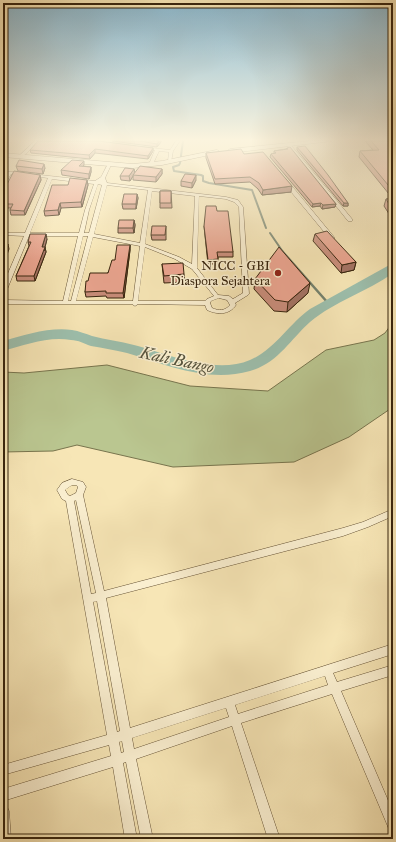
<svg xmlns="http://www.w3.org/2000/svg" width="396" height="842" viewBox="0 0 396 842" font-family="'IM FELL Great Primer',serif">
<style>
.green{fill:#bac690;stroke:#78754e}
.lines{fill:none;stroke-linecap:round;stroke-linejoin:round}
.stream-far1{stroke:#74826e;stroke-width:2}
.stream{stroke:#74826e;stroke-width:2.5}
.river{fill:#9dc0ae;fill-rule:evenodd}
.minor-casing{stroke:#675437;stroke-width:1}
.tertiary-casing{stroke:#675437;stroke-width:1}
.minor{fill:#faefd0;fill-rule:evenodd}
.tertiary{fill:#faefd0;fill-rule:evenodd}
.wall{fill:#c98d7b;stroke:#37240d}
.shaded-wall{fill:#a47364;stroke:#37240d}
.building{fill:#eaa48f;stroke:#37240d}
.poi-dot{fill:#8f2418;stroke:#faefd0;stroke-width:1.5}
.labels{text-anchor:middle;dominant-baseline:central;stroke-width:3;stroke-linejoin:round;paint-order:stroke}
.far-poi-label{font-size:13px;fill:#37240d;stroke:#faefd0;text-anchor:end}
.water-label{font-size:17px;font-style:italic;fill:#56533d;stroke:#faefd0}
</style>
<rect width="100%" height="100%" fill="#f7e6b6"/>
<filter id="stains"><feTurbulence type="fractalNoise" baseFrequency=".005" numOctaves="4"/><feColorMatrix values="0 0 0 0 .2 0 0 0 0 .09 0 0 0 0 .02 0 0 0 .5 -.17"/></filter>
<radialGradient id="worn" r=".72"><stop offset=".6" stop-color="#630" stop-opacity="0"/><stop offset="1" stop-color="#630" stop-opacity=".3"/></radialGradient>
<path class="green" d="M393,322V407L349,437L294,462L173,467L77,445L53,451L3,452V372L24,373L107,365L190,386L268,391L326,350L374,340L385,333Z"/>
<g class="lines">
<path class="stream-far1" d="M183,141L180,163L179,165L173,167L174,171L201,175L203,176V181L209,183L252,190L266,228
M270,233L283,252"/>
<path class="stream" d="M282,251L328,303"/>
<path class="river" d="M393,263V273C367,292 335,301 310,322C290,340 278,363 250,371C208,383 167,365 127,353C115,350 103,348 91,346C85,344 78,340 71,340C48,336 25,345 3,351V341C25,335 49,327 72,330C79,331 86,334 92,336C106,340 120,341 134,345C168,354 215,375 250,360C274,350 289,324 310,309Z"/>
<defs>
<path id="minor" d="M3,141H6L3,143Z
M35,141H40L21,158H19V156Z
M176,141H180L173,151L171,162L168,161L169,152L159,151L153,164L150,165L149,164L155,150L143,149V147L170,150Z
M288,144H290L352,219V221H348L288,146Z
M108,164L111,165L105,178L107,183L226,197L238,200L243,207L249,294L248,295L235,303L236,305C229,315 218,315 207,310L205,305L138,304L135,306L132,304H3V300L63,301L78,236H29L6,292L3,294V285L24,236L3,235V233H25L48,178L33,176L31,175V174L95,181L101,177ZM52,179L94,184L85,210L79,233H30ZM98,184L102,185L89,233H84L89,210ZM107,185L148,190L140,243L94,234ZM152,191L195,196L192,264L179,257L145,244ZM199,196L226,199L234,202L239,207L243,293L233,299L229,296L218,295L197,268ZM83,236H88L71,301H68ZM93,237L140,246L133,301H76ZM145,247L175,259L192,269L214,296L207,299L205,301H138ZM219,298L227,300L230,305C225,311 219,311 212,308L210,303L211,301Z
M3,171L22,173L24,174L22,175L11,174L5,184L3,185V180L7,174L3,173Z
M283,180H287L334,237V239H330L283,182Z
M72,479L83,482L86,487L83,495L104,591L343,528L363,522L393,509V516L368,527L343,536L106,598L130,728L393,644V654L333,673L337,682L393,665V675L341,691L393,812V831L389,829L332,694L241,723L280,839H268L232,726L136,759L153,839H141L126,762L123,763L137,839H125L113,767L3,801V789L111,756L109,745L3,775V765L107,735L66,501L62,499L57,490L62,483ZM72,485H76L78,487L76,493L70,496L68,495L65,490ZM76,500L96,593L91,594L74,501ZM97,601L120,731L117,732L93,602ZM325,676L328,685L238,714L235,705ZM226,708L229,717L134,749L132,738ZM122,741L124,752L121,753L119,742Z
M3,805L7,807L9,811L11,839H3Z"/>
<path id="tertiary" d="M310,141H332L230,153L227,151L230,149Z
M217,150L219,151V153L162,165L133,168L3,157V153L133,164L162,161Z"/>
</defs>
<use href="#minor" class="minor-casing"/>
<use href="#tertiary" class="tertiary-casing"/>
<use href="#minor" class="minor"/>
<use href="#tertiary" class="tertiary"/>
</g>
<path class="wall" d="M112,141H161V142L157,147Z
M365,141H393V217H391L384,206L386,199H393L359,157L360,151L373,150Z
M297,147L348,203V206H343L297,150Z
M153,148V151L148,159L95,153L90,159L31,153L30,150Z
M287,148L336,204L335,207L322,209L320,206L312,207L270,157L271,154H274V151L286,149Z
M206,153L244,154L291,192L262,195L258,189L250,182L215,184L206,158Z
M84,165L83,166L91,167V172L89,179L62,175L61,170Z
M16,166L45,168L43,174L18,171Z
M134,169L135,173L162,169V174L156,182L133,180V176L130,181L121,180L120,176Z
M40,175L41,180L25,215H11L10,210L11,208H3V192Z
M87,180L88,185L82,207L61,208L59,215L45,216L44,211L68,185Z
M196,180L192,188L181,186V181Z
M160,191H171L172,208H160Z
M137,194L138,198L136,209H123L122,204Z
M217,211L233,252V257H218V264H208L204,226Z
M134,220L135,225L134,233H118V228Z
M166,226V240H152L151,235Z
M315,234L356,262L354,270L341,273L313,241Z
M47,239L45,247L46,252L35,281H17L16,276L29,246L28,242Z
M130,245V250L124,298H107L106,296L86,297L85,292L88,281L108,273L115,260Z
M162,264L184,274L185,282L164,283Z
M255,279L308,293L287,312L274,311L254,289Z"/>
<path class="shaded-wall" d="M159,141H161V142L157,147V144Z
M153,148V151L148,159V156Z
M95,149V153L90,159L89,155Z
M84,161V165L80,170L79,166Z
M44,164L45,168L43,174L42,169Z
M91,167V172L89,179V174Z
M134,169L135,174L133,175V176L130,181L129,176Z
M162,169V174L156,182V177Z
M40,175L41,180L25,215L24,211Z
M196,175V180L192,188V183Z
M87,180L88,185L82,207L81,202Z
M292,186L291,192L262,195L263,190Z
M137,194L138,198L136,209V204Z
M60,203L61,208L59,215L58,210Z
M321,203L320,206L312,207L313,204Z
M344,203H348V206H343Z
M336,204L335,207L322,209L323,205Z
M134,220L135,225L134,233L133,228Z
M46,234L47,239L44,251L45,247L46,252L35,281L34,276Z
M8,244L9,249L3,266V257Z
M130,245V250L124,298L123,293Z
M356,262L354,270L341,273L342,265Z
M310,283L308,293L287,312L288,302Z"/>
<path class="building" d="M38,141H99L153,148L148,156L95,149L89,155L30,150Z
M140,141H159L157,144Z
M371,141H393V191L360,151L379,150Z
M305,146L328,175L348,203H344L297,147Z
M290,147L336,204L323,205L321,203L313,204L271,154L276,153L274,151L288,149L287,148Z
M241,149L244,154L263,152L292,186L263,190L259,183L250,177L215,179L206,153Z
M19,160L44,164L42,169L16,166Z
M72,160L84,161L79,166L91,167L89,174L61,170Z
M140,166L162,169L156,177L133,175Z
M125,168L134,169L129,176H120Z
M14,171L40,175L24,211L10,210L13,204H3V192Z
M185,174L196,175L192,183L181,181Z
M70,178L87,180L81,202L60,203L58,210L44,211L52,185H68Z
M160,191H171V203H160Z
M124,194H137L136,204H122Z
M386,199H393V211Z
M206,206H216L217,211H228L233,252H217L218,259L208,260L204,226Z
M119,220H134L133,228H118Z
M152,226H166L165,235H151Z
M327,231L356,262L342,265L315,234Z
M30,234H46L42,247H45L34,276H16L31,242H28Z
M3,244H8L3,257Z
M117,245H130L123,293H106V291L85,292L86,281H88L90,273H108L112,260H115Z
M279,247L310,283L288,302L275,300L255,279Z
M183,263L184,274L164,276L162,264Z"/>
<linearGradient id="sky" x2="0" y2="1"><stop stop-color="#8ab9d1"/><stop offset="0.54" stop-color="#fbf4de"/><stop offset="1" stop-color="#fbf4de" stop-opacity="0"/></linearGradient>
<rect width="396" height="259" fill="url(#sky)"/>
<circle class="poi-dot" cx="278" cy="273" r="4"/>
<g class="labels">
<g class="far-poi-label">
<text x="270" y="266">NICC - GBI<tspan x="270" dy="15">Diaspora Sejahtera</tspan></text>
</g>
<g class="water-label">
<text transform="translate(177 360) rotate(12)">Kali Bango</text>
</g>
</g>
<rect width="396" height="842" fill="none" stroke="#f7e6b6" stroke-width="16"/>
<rect x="4" y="4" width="388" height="834" fill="none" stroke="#37240d" stroke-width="2"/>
<rect x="8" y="8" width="380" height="826" fill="none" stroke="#37240d"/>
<rect width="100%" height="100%" filter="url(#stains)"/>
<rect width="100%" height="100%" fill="url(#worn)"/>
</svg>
